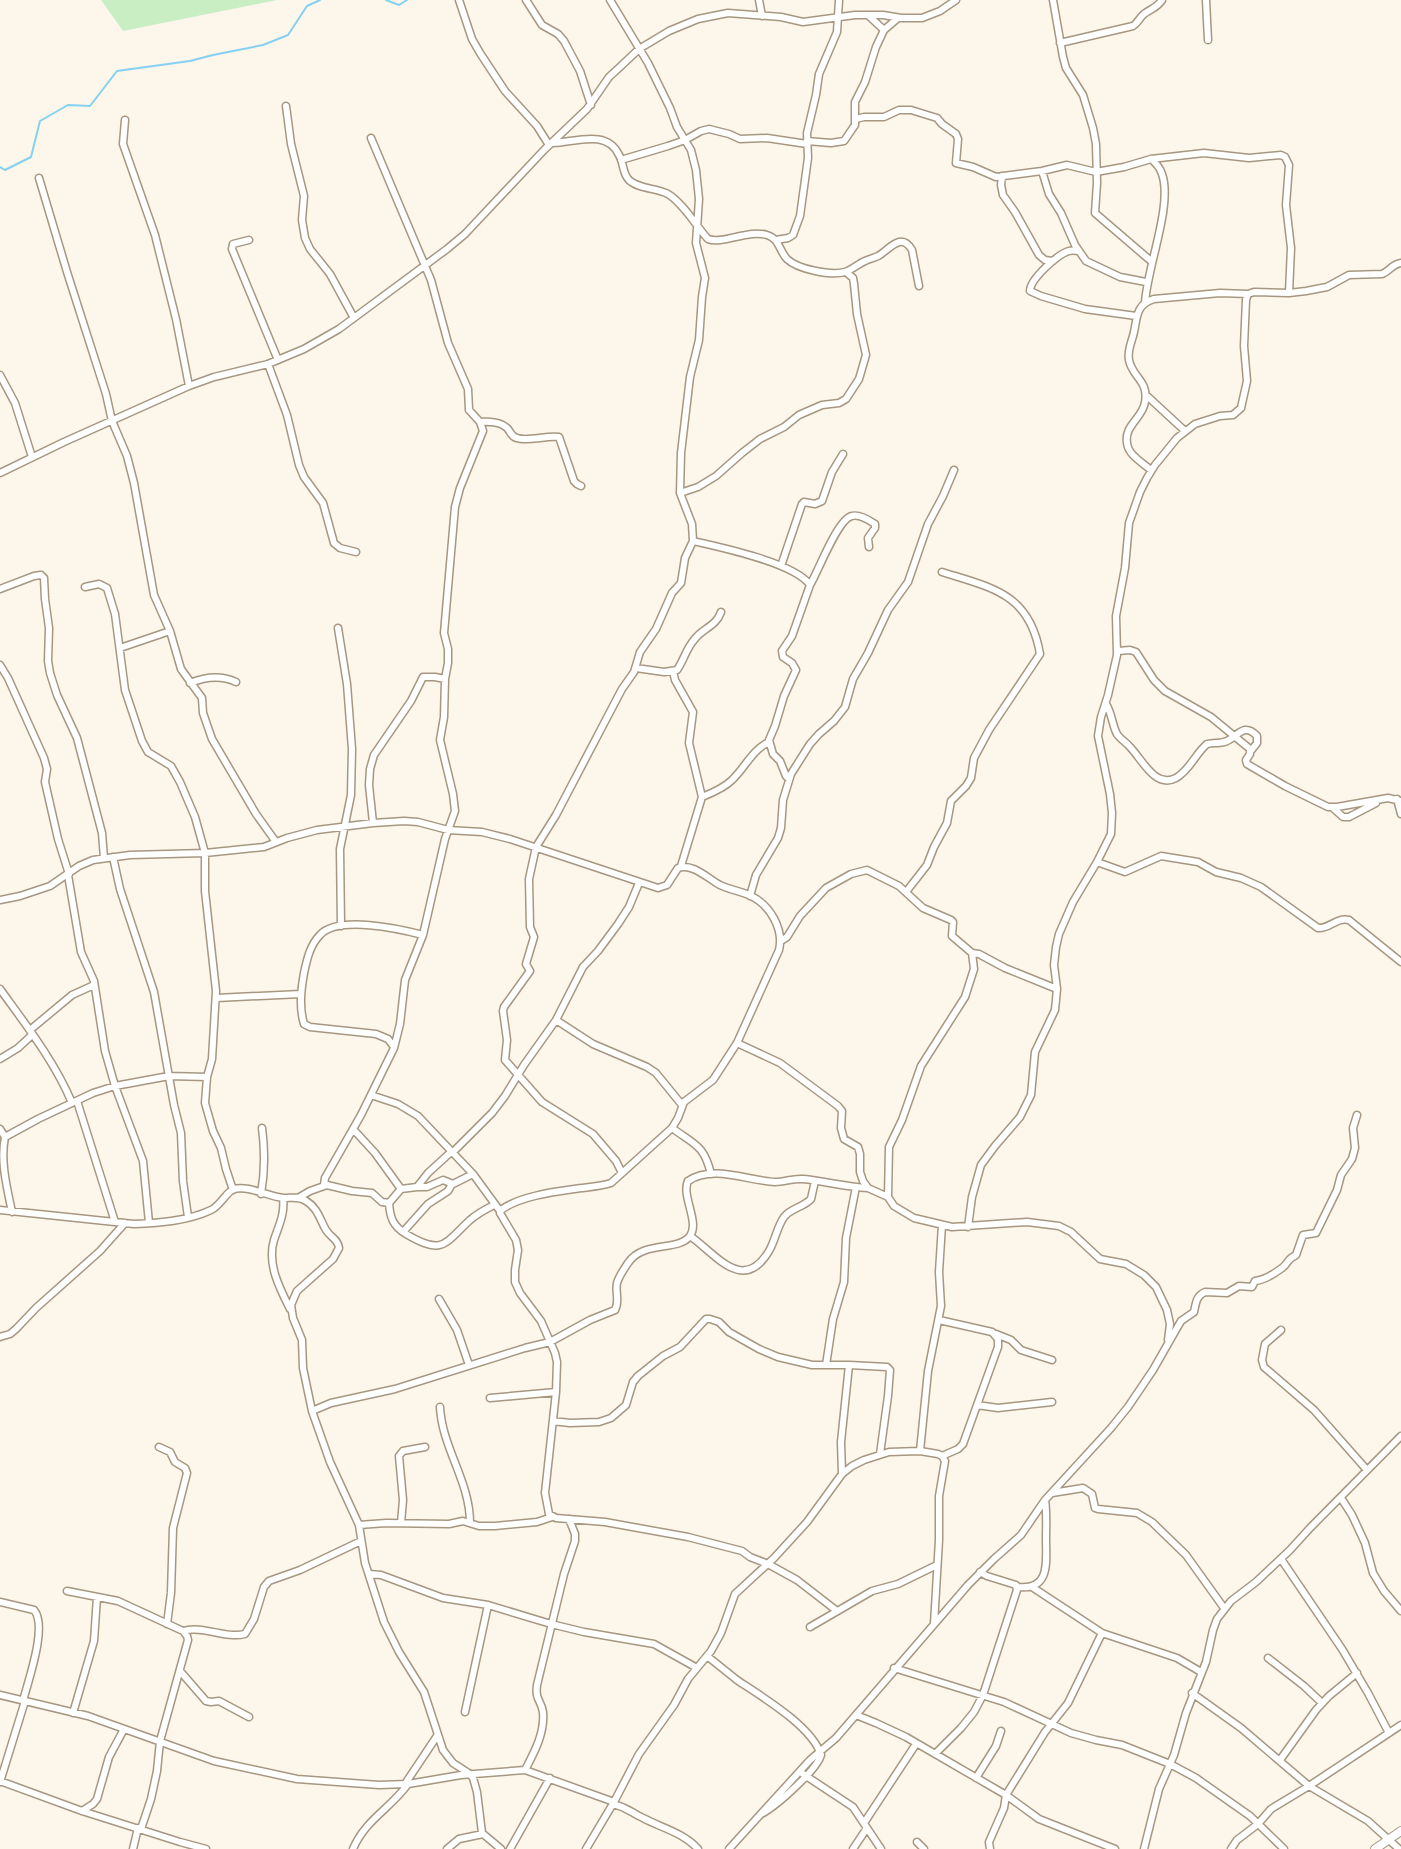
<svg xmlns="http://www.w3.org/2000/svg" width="1401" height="1849" viewBox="0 0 1401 1849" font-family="Montserrat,sans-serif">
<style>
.green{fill:#caeec4}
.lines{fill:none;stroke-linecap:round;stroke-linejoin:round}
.stream{stroke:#85d1f1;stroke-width:2}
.minor-casing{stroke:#a79780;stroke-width:9}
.tertiary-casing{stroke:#a79780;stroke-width:10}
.minor{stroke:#fff;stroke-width:6}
.tertiary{stroke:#fff;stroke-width:8}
</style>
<rect width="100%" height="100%" fill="#fcf6eb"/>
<path class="green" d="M101,0H277L123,31Z"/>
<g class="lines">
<path class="stream" d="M386,0L399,5L407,0
M0,167L5,170L31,157L40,121L68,105L90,106L117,71L190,61L213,55L263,45L288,35L307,6L320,0"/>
<defs>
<path id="minor" d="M459,0L472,39L480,53L505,91L537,126L549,145
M526,0L542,25L558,34L564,41L580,71L591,105
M610,0L648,63L670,108L677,127L691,150L696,170L699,199L696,243L705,278L702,297L699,340L690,377L681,453L680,493L692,524L693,541L685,558L681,583L672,593L656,629L640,652L634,672L622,689L556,815L536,847L529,879L530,927L534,937L526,964L530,971L504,1007L503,1011L507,1040L505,1060L542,1102L593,1134L616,1161L622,1173
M759,0L762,16
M1053,0L1063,57L1066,68L1083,95L1093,128L1096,144L1097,183L1095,213L1151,261
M1206,0L1208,40
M869,16L884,30
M1060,43L1133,26C1138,23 1139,18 1144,14C1152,8 1157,8 1162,0
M286,106L291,144L304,196L302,220L305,238L310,249L330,274L354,318
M856,119L864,117H884L899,110H911L937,118L942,124L956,134L958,139L956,163L973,167L996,177L1042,171L1067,165L1096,172L1124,167L1151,159L1204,153L1249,158L1281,155L1285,157L1289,165L1286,205L1291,248L1289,293
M125,120L123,144L155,235L176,319L189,386
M807,141L831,143L844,141L855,125V102L865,82L876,47L884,30L898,18
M553,143C576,142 607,129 619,155C624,163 622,173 629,180C638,189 657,188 668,194C683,203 696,226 708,239C722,245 749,229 767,235C780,239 779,251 787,259C797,269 831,276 845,272C852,270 858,264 865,261C869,259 874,258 878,256C889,250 901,231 912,250L919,286
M621,160L668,146L685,140L701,131L709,129L729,134L740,139L767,138L807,144
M1042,171L1049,194L1061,213L1075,245L1086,261L1120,277L1146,282
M1002,176L1001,185L1003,195L1015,212L1039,255L1045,260L1053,261
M39,178L67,272L106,394L112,421L127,456L134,483L154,595L170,631L181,669L202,698L203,713L212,739L256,814L276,842
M249,240L233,244L232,249L278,360
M776,240L788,238L793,235L800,216L808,158L807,133L816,95L819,74L837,32L839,0
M1079,251C1076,251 1073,250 1069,251C1058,254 1030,279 1030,291L1041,296L1085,309L1136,316
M1145,303C1147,267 1173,205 1162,174C1160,168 1156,163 1151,159
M268,364L287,415L299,465L304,477L323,503L334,543L340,548L356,552
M0,375L15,403L32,457
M1146,395L1185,431
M480,422C488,421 501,422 507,428C511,432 511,437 517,438C527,442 547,435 559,437L574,481L577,484L581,486
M1151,470C1143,463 1128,455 1127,443C1124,425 1143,418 1145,402C1149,381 1132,377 1129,360C1127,350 1132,342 1134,332C1137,318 1136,304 1154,299L1220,293L1248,294
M0,473L64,442L189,386L214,377L268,364L304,349L339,329L447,249L465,234L545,149L587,109L609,77L621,66L639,49L669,31L698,19L728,13L781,17L803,22L855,15H883L901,18H922L940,11L956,0
M680,493L698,487L716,476L742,453L760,439L784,427L799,415L822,405L839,403L846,399L859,379L866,355L857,314L854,284L853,278L846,272
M693,541C720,547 795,563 810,585L792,636L782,651L783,657L792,663L796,670L784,696L775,726L769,740L773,754L780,761L786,776L789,779
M781,566L802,504L804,502L815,504L822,501L832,472L843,454
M810,585C818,572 838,518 852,516C859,514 869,520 875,524V528L868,538L869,547
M85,587L99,584L107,588L115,614L125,690L142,741L148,752L171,766L180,782L195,817L205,853V891L216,991L212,1059L207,1077L205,1103L213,1131L221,1148L226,1169L233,1190
M0,589L34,576L41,575L44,578L45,599L49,628L48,661L50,673L57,695L77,738L102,833L104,858
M338,628L347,684L352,749L351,795L340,849L341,926
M120,648L170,631
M1118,651L1130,650L1136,652L1154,680L1165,691L1211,717L1250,749V754L1246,760L1247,764L1285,786L1328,807H1337L1388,798L1401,801
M0,665L8,678L44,758L47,769L45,782L58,839L69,874
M636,668L664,672L677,670C684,660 686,649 694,640C702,628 716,627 721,612
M673,671L675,680L693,712L689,743L702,797L681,866
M190,683C205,677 221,675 236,682
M1106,704C1112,713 1112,725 1117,734C1120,739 1126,742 1130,747C1142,759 1155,789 1176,778C1190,770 1195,754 1207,744C1214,742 1221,744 1227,741C1238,736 1244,722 1257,736V743L1250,752
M702,797C712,793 724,788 732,780C745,768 752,750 769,742
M1397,799L1401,814
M1333,808L1343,817H1349L1376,803
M373,823L369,785L370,769L374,755L411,701L423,677H435L445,679
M113,857L120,889L154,992L174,1105L181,1133L183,1181L188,1217
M1097,862L1125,872L1161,856L1198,862L1216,872L1241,878L1261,887L1318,928C1330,929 1336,917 1349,920L1401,962
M68,875L81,952L94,981L105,1051L115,1086L143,1161L149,1223
M906,892L927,865L934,847L947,823L951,801L966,786L971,778L974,758L989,730L1040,654C1030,594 993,588 942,572
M750,896L756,875L778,838L781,828L783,800L791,774L810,744L819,734L834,721L845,707L853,679L868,653L888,610L908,582L928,524L943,496L954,470
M0,900L20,896L50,886L79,866L93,860L130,855L205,853L264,847L287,838L317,830L373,823L404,821L418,822L448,830L482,832L510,839L658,888L667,885L678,868C693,863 707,878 720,885C730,890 741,891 751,896C770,905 784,929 779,950L737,1043L713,1080L684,1102L678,1118L672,1128L611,1183C599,1187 586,1187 574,1189C552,1192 518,1197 501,1210L500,1213L516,1240L518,1250L515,1270V1282L520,1293L541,1321L555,1353L557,1362L556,1392L545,1493L549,1514L556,1518L605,1522L688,1537L742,1551L750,1557L768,1564L797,1580L837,1611
M781,941L787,937L800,916L826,888L851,874L867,870L899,886L923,908L951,920L953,922L952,936L972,953L974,969L965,997L921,1066L902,1120L889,1147L888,1197
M972,953L979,954L1005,968L1057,989
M0,989C26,1025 55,1062 72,1103
M216,998L301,994
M556,1020L593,1044L647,1067L656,1073L682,1105
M30,1030L72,995L94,985
M737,1043L780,1063L838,1106L842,1111L841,1128L844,1139L858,1147L860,1154V1172L863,1181L868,1188L888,1197L894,1206L914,1218L952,1227L1027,1222L1059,1226L1071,1232L1100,1259L1126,1264L1144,1275L1156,1287L1167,1310L1170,1324L1168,1340
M394,1047L388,1039L376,1034L310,1027L304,1024C299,1007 301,990 304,973C307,959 310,945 320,935C338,915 400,929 423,935
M0,1059L18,1048L32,1035
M371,1095L398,1104L418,1116L473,1174L500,1211
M77,1101L115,1222
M672,1128C695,1145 704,1145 711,1174
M0,1129L5,1137
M353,1129L375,1153L401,1189
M452,1153L492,1113L505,1096L524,1065L556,1020L583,967L598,951L618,924L629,907L639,883
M324,1185L325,1178L361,1115L394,1048L400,1024L405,980L423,935L445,839L455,811L453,794L440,740L444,717L445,679L448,663V649L444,633L455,507L460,488L483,431L480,422L469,410L468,389L448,343L431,280L371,138
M417,1187H427L443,1180L453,1184L473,1174
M261,1194C265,1171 265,1150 262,1128
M283,1198C285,1214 279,1225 274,1240C267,1264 279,1287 290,1309
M298,1198L310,1191L327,1185L352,1191L372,1193L382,1202L389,1203L401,1189L417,1187L428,1173L451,1152
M389,1203C390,1218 393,1226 406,1234C443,1256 444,1244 470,1220C477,1214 486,1209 494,1205
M0,1210L134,1224C159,1223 188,1221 211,1210C220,1206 227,1191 234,1189C249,1185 269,1197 284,1198C292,1198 299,1196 306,1201C318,1208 320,1220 326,1230C331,1238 338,1239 339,1248L333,1259L297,1291L291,1305L293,1318L302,1340L303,1368L312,1411L330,1462L359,1525L365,1563L384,1622L399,1652L424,1692L443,1750L453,1763L470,1774L473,1778L477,1792L482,1833L501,1849
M12,1212C7,1188 0,1161 5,1137L38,1119L93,1093L115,1086L169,1076L207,1077
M968,1227L972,1197L981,1165L995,1146L1020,1117L1031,1095L1035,1052L1055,1010L1057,989L1054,965L1056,947L1059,934L1073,902L1097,862L1111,834L1112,813L1110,794L1098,736L1101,717L1108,695L1117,655L1116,616L1125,568L1129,523L1140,492L1147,478L1155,465L1177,438L1195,424L1220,416L1233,415L1241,408L1247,381L1244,346L1246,300L1248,294L1254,292L1289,293L1306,291L1327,287L1349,275L1382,274C1390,271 1392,264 1401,263
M403,1232L428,1204L448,1191L452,1184
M690,1236C715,1253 743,1295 769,1251C775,1241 777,1227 784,1217C791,1208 804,1207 811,1199L815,1181
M439,1299L457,1330L469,1365
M939,1320L992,1332L998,1339V1347L994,1358L963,1444L958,1449L942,1456
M1281,1330L1265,1344L1262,1360L1264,1367L1314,1410L1367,1470
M996,1334L1011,1340L1021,1350L1052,1360
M0,1337L10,1334L16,1329L36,1308L100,1251L125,1223
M826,1365L833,1319L844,1282L846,1238L856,1187
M490,1398L556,1392
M977,1405L998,1408L1052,1402
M440,1407C442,1448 470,1481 470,1523
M312,1411L331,1403L395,1389L525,1348L550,1342L590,1320L615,1310C620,1301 615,1293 617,1283C619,1276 624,1269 628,1263C643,1240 678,1252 690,1236C700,1222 681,1196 688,1181C713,1164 748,1181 775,1182C785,1182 793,1178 803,1179C825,1181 845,1187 868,1188
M553,1421L570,1423L599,1422L611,1418L626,1405L633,1382L638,1376L663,1356L680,1347L706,1319H710L719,1322L729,1332L759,1349L778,1357L812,1365H849
M159,1447L170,1452L175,1462L185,1468L187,1473L173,1528L171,1593L167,1624
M920,1451L928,1371L941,1306L939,1272L942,1225
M842,1474L841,1442L849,1365L887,1367L890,1370L888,1396L880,1454
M1052,1493L1083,1488L1092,1494L1095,1508L1098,1509L1137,1513L1152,1522L1186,1555L1224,1608
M1341,1498L1352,1515L1365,1543L1373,1573L1384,1591L1401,1611
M401,1523L403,1500L399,1456L403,1451L425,1447
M359,1525L386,1523L449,1524L463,1521L479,1526H495L537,1522L552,1517
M1281,1559L1342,1649L1368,1693L1389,1733
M369,1574L381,1575L443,1598L488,1605L551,1624L584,1632L654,1644L697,1668
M1017,1587C1051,1591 1046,1562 1046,1539C1046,1526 1047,1513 1045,1500
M1032,1587L1102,1633L1177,1658L1201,1672
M67,1591L118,1601L183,1631L187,1636L188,1640L160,1741L157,1771L151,1799L141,1829
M0,1602L34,1610C48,1626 28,1681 23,1701
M810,1627L872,1591L898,1584L937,1565
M183,1631C203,1625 225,1639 245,1634L254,1619L264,1587L269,1581L300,1570L361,1541
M707,1656C717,1664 727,1672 737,1680C762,1697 812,1726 821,1755C817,1770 777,1805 763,1813
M1268,1658L1304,1686L1322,1703
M894,1668L1004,1702L1071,1733L1096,1740L1122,1745L1170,1764L1196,1778L1250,1816L1284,1849
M180,1671L206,1701L211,1702L219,1701L249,1717
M1192,1693L1241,1728L1309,1786L1368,1821L1399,1849
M0,1695L88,1716L214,1761L297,1779L379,1785L408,1784L461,1775L525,1770L614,1802
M465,1712L488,1605
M73,1713L94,1641L97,1597
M856,1715L876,1723L906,1737L1006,1795L1039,1819L1115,1849
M935,1754L961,1728L974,1712L983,1695L1017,1590L1016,1585L987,1576L980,1572
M1280,1760L1316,1710L1329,1696L1357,1673
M525,1770C534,1753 545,1733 543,1712C541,1700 535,1700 537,1685L564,1574L575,1541V1534L569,1519
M803,1774L853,1807L881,1849
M976,1778L996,1746L1001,1731
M0,1781L82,1811L180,1842L206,1849
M0,1782L25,1701
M405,1784L437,1736
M613,1804C629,1808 630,1812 643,1818C662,1828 684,1833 698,1849
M82,1811L93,1804L97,1799L109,1757L124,1729
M864,1823L916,1744
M917,1842L924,1849
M133,1849L138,1828
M353,1849C365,1820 391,1808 408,1784
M447,1849L459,1839L483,1834
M510,1849L550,1778
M586,1849L614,1802L639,1754L674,1705L688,1679L711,1651L721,1633L735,1594L774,1558L807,1522L842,1474L852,1466L864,1460L889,1452L920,1451L938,1454L942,1456L945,1461L939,1496V1540L934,1624
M729,1849L810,1760L836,1738L968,1585L994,1559L1021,1535L1045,1500L1111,1428L1128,1407L1153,1370L1181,1321L1194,1312C1196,1303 1196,1296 1205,1292L1227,1293L1239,1286L1252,1287L1255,1281C1265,1280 1274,1274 1282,1268C1289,1263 1286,1260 1296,1255L1303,1235L1316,1233L1337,1190L1341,1175L1352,1159L1355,1148L1353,1128L1357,1115
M853,1849L867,1828
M990,1849L989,1842L1004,1808L1006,1795L1045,1732L1068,1703L1102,1633
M1144,1849L1159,1789L1174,1755L1186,1713L1206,1662L1213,1630L1217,1619L1231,1601L1256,1582L1290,1550L1310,1528L1401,1436
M1231,1849L1237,1840L1258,1824L1271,1809L1309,1786L1401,1725"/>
<path id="tertiary" d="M1375,1849L1401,1831"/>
</defs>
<use href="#minor" class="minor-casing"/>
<use href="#tertiary" class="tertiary-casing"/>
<use href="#minor" class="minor"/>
<use href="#tertiary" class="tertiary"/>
</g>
</svg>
